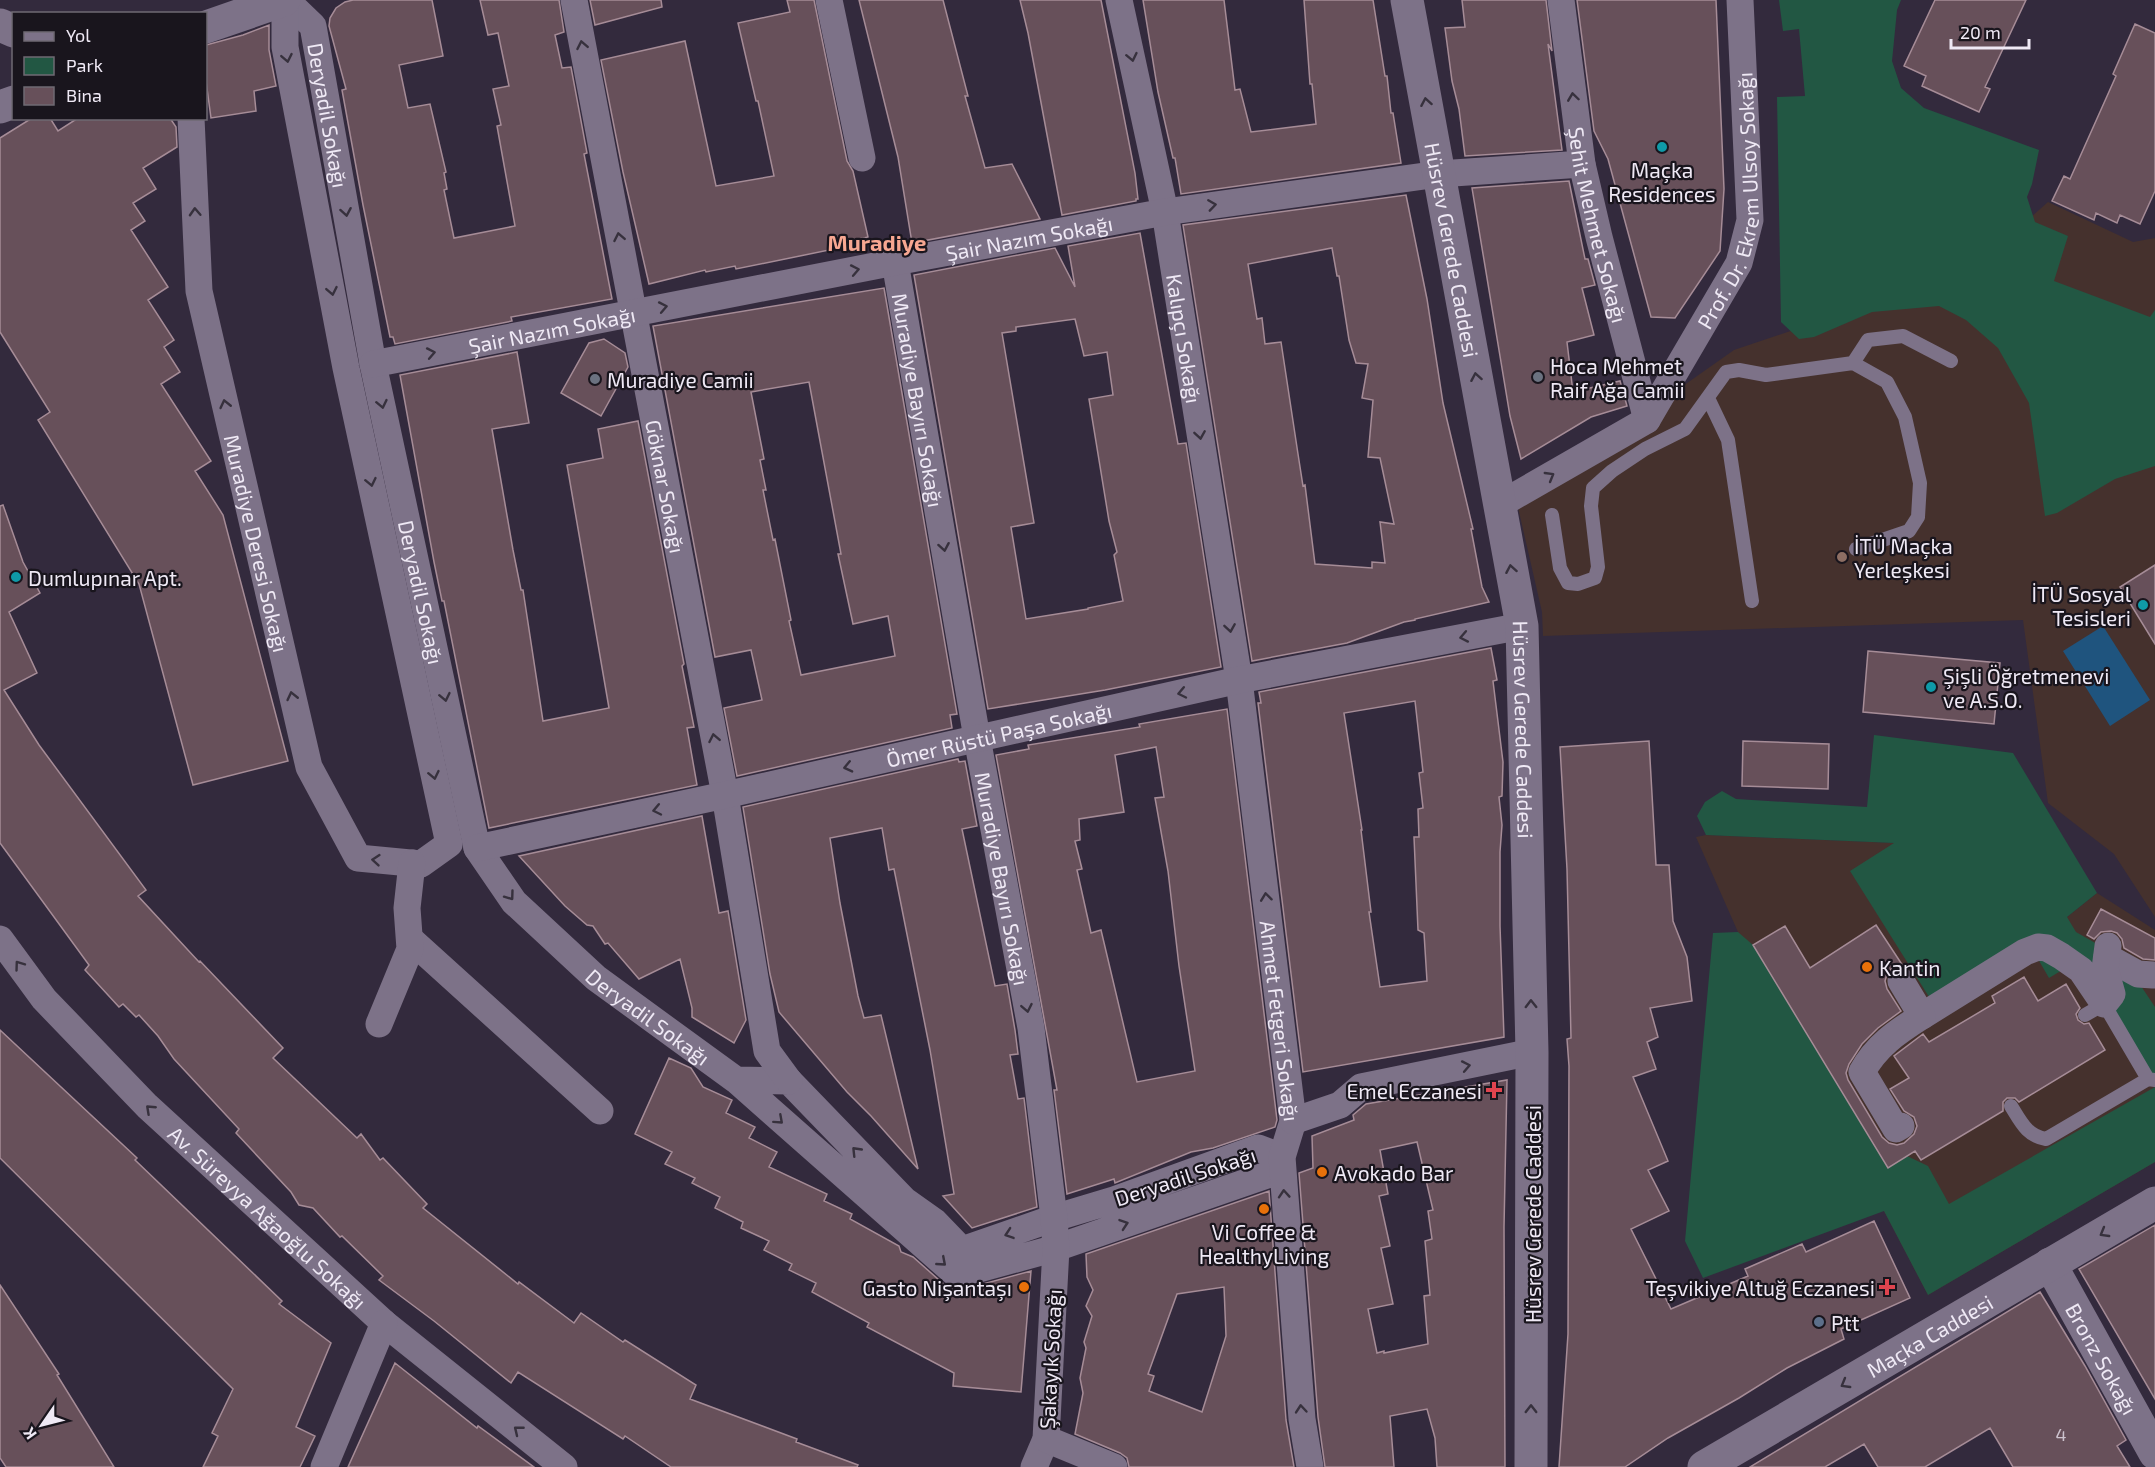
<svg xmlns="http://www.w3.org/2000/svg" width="2155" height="1467" viewBox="0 0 2155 1467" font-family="'Exo 2',sans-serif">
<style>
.education{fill:#45312d}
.green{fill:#225743}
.water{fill:#1f547e}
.building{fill:#67505a;stroke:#a68c97;stroke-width:1.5;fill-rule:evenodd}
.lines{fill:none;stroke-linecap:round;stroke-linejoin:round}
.lane{stroke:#7d7288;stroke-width:14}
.street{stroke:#7d7288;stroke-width:27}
.secondary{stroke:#7d7288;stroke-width:33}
.oneway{stroke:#37313d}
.culture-dot{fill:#0f9aa8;stroke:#19151d;stroke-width:2}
.worship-dot{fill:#6b7280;stroke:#19151d;stroke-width:2}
.education-dot{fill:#8d6e63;stroke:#19151d;stroke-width:2}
.food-dot{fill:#e8710a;stroke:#19151d;stroke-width:2}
.health-dot{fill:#e0444e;stroke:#19151d;stroke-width:2}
.service-dot{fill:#5c6f8a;stroke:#19151d;stroke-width:2}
.labels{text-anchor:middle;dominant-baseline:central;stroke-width:4.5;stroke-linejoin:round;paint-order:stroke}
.number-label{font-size:18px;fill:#cdc3ce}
.street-label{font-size:21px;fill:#efe9f5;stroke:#19151d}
.poi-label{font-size:21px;fill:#efe9f5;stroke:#19151d;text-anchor:start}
.neighbourhood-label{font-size:22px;font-weight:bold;fill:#f7a791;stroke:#19151d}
</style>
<rect width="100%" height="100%" fill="#332a3d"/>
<path class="education" d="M2048,202L2133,242L2155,238V917L2114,854L2048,803L2023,620L1543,636L1542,612L1517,503L1734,350L1972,270Z
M1706,835L1895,843L2067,917L2097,893L2155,930V1162L1928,1295L1738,932L1696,837Z"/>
<path class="green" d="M1779,0H1901L1897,10L1892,61L1901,88L1924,108L2039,150L2032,184L2027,197L2035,222L2068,236L2054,281L2150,317L2155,310V466L2115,479L2057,513L2045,516L2029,403L1998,348L1966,320L1939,306L1872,312L1814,337L1799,339L1781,322L1777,97L1805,96L1799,29L1783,31Z
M1874,735L2013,753L2097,893L2067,917L2076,932L2148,973L2137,980L2155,1007V1075L2149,1073L2079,960L2049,978L2038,959L1941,1016L1850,871L1894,843L1706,835L1697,816L1705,802L1722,791L1736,799L1867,807Z
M1738,932L1753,945L1888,1167L1907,1156L1928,1166L1949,1204L2155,1087V1162L1928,1295L1884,1211L1703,1278L1685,1241L1713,933Z"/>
<path class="water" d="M2103,626L2150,700L2110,726L2063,651Z"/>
<path class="building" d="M353,0H432L443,56L399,65L408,108L430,104L446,172L444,173L447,189L444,190L454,238L515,226L497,126L501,125L493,89L509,86L498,33L488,35L480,0H559L564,32L555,35L562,68L571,67L587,153L584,154L612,299L511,317L512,321L395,344L393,337H390L363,205L342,90L346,89L329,26L330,18L336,8L345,2Z
M590,0H661L662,7L595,25Z
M787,0H814L847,161L853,171L868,237L838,244L839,248L736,269L735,266L706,272L705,270L649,284L623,172L601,60L685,41L716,186L774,176L758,101H756L738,23L790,12Z
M859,0H943L968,96H965L985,168L1012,164L1040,219L912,243L898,157Z
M1020,0H1101L1135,173L1138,199H1136V201L1062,215L1028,33Z
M1143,0H1224L1235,90L1240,89L1251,132L1316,124L1312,84H1310L1304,0H1373L1385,76H1387L1391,113H1393L1401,163L1181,194L1175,158H1173L1158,92Z
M1462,0H1546L1552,51L1548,44L1562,150L1465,156L1459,109L1452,81L1445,28L1465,27Z
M1577,0H1716L1724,189L1720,251L1675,318L1651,317L1608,159L1594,131Z
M1935,0H2026L1985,87L1990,89L1979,112L1922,86L1926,76L1904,66Z
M2135,24L2155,33V191L2140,224L2120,215L2117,223L2096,213L2094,220L2052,201L2064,176L2070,179L2116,76L2113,74Z
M269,25V50L276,86L254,91L256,111L211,118L206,81V45L243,35Z
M32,118H50L58,131L78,118H170L176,127L177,147L143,168L156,189L133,203L145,221L131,230L168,287L148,300L174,340L164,347L180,372L161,384L211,461L195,471L223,515L288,761L193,785L139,584L38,420L50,412L0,332V138Z
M1569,181L1585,259H1588L1595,285L1582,288L1594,335L1567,342L1573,392L1620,381L1627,406L1591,417L1521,459L1510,416L1472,188Z
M1406,195L1427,299L1443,403L1473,529H1471L1482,587L1489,602L1415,619V620L1404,622L1347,643L1252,661L1183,225ZM1332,248L1337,276H1339L1349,340L1356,363L1368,364L1362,398L1373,400L1368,457L1380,458L1394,524L1380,522L1385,563L1372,562V568L1315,564L1305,485L1303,486L1298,454L1281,342L1265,344L1262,318L1257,319L1248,264Z
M1140,233L1178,444L1186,443L1221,667L1105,690L988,709L914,275L1055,248L1075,287L1068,246ZM1075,319L1084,356L1107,352L1113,395L1089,399L1109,521L1117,552L1114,555L1123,601L1088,608V609L1026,619L1011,527L1034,523L1002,333L1016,331V327Z
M884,288L957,714L950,715L952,728L737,776L724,708L762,700L751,650L715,657L653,326ZM809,382L841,554H838L853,624L888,616L895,656L801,675L789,621L791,620L775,539L773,540L763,490H766L760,460L764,459L751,392Z
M604,339L625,353L628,367L601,416L561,393L589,343Z
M517,352L529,423L492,429L513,550L521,590H523L543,721L609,708L567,465L603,458L598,429L638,421L684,664L682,666L694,727L687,728L697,785L489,828L444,601H442L434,562L400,375Z
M3,505L23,562L40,593L9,612L37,673L4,690L39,745L146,890L138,896L199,962L200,961L283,1048L273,1058L357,1138L361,1134L380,1160L383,1158L427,1204L423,1208L518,1284L519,1282L574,1323L581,1313L623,1342L625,1340L696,1385L690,1399L797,1439L796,1442L858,1465L857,1467H671L625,1436L623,1439L518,1372L511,1383L434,1321L379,1280L383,1276L342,1236L340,1237L313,1208L299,1205L291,1192L236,1133L239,1129L174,1059L158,1036L139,1015L136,1017L123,1004L119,1007L85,970L89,965L0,843V506Z
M2155,565V644L2120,587Z
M1491,648L1497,680L1493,681L1503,762L1502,796L1499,797L1502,825L1500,852V926L1504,1037L1303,1072L1258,703H1261L1259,692ZM1415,701L1423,772L1419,773L1423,808L1418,809L1419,837H1414L1418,930L1424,933L1427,981L1380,987L1369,912H1371L1361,830H1362L1344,713Z
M1868,651L2000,663L1994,724L1863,712Z
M1227,709L1277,1120L1275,1127L1213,1148L1191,1152L1115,1183L1114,1179L1067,1194L1054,1090H1057L996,755L1029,749L1028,745L1140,727L1139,724ZM1156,747L1164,797L1155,798L1168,871L1179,966L1195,1071L1137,1082L1101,930L1091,933L1077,870L1082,869L1075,841L1080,840L1079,819L1124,812L1115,755Z
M1649,741L1656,865H1669L1673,921L1687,957L1692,1001L1650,1008L1658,1037L1647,1042L1656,1069L1633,1077L1668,1161L1648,1170L1669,1211L1631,1229L1671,1309L1748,1276L1745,1269L1802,1244L1806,1252L1874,1221L1910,1298L1841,1329L1844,1339L1787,1368L1739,1398L1668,1438L1625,1467H1559L1568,1334L1569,1066L1567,1039L1571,1038L1567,869L1560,747Z
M1743,741L1829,744L1828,789L1742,786Z
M958,759L959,762L965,761L977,826L962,829L995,986L1007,984L1015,1030L1018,1054L1010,1055L1018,1099L1024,1098L1037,1207L972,1228L943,1196L954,1194L930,1050L894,869L889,870L882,828L830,838L840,903L858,996L864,1018L881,1015L918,1169L871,1116L847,1092L779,1012L770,974L743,807Z
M702,816L719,913L728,911L746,1020L734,1043L692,1017V1008L680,959L639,979L608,943L605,944L593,926L587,925L565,906L519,856Z
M2101,909L2155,938V960L2143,959L2124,948L2122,939L2117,933L2111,931L2101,932L2094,939L2087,935Z
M1876,925L1903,966L1892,968L1887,974L1885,981L1887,989L1901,1011L1878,1028L1862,1044L1849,1064L1846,1073L1848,1080L1882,1137L1889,1143L1897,1145L1904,1143L1914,1134L1917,1126L1914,1117L1904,1111L1890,1089L1909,1078L1894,1056L1923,1034L1929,1042L1995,1003L1992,996L2024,977L2038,1001L2066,984L2080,1008L2076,1014L2078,1020L2084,1024L2089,1023L2105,1050L2019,1102L2015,1098H2007L2003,1102V1111L1921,1160L1915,1151L1888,1168L1753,945L1785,926L1810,968Z
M0,1030L137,1158L135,1160L282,1301L279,1304L331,1343L296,1427L315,1436L300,1467H203L218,1436L212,1433L233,1389L0,1158Z
M669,1058L691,1068L703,1087L732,1100L726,1113L755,1127L749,1138L777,1152L769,1167L827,1194L824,1201L852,1214L850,1219L899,1246L901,1252L913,1257L947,1287L954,1290H961L1031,1271L1021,1392L953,1386L954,1373L867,1327L869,1323L812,1292L816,1283L789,1270L792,1264L764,1250L769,1241L741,1228L743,1222L715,1208L720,1197L692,1183L695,1178L665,1164L672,1152L635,1134Z
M1507,1080L1504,1227L1505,1467H1437L1435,1438L1427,1409L1390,1416L1394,1467H1325L1318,1417L1299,1173L1313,1168L1312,1136L1354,1120L1353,1115L1366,1104ZM1417,1142L1433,1210L1428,1211L1432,1239L1425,1241L1430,1295L1424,1296L1428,1344L1384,1353V1351L1377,1353L1368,1309L1393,1304L1381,1248L1390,1246L1379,1196L1388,1194L1380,1150Z
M1269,1191L1286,1420L1294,1467H1129L1127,1458L1120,1453L1075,1434L1083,1393L1080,1378L1086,1348L1084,1342L1092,1316L1086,1306L1093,1290L1087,1277L1086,1254ZM1224,1287L1226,1336L1202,1412L1149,1391L1154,1376L1148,1374L1177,1294Z
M2155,1225V1399L2079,1269Z
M0,1285L59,1374L57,1375L114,1467H6L0,1458Z
M2040,1292L2085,1366L2126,1440L2117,1446L2130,1467H2013L1990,1428L1925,1467H1878L1864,1444L1825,1467H1750Z
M395,1363L477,1428L478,1426L534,1467H348Z"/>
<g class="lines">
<path class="lane" d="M1853,363L1868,340L1903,336L1951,361
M1708,398L1728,440L1752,601
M1552,515L1560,568L1568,583L1578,584L1595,578L1598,567L1591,506L1593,488L1612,471L1645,449L1685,429L1726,372L1739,370L1766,375L1853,363L1887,382L1905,417L1920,483L1918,517L1909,531L1856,549
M2085,1015L2104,1004L2148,1079
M2011,1106C2021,1122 2027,1136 2046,1139L2148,1079L2155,1080"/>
<g class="street">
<path id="s1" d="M286,0L313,26L373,364L477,848L514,902L596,978L736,1080L957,1275L1056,1248L1267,1175L1282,1157L1258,1148L1114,1200L1054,1218L962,1250L935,1222L904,1200L789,1081L736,1080"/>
<path id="s2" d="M574,0L725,795L767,1051L789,1081"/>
<path d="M829,0L862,158"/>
<path id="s3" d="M1119,0L1165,212L1239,680L1293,1121L1282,1157L1302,1419L1310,1467"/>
<path id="s4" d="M1561,0L1582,164L1599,237L1647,420"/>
<path id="s5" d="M191,118L199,291L309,767L358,858L421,864L449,844L346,368L285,47V0"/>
<path id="s6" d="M895,262L977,738L1031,1028L1054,1218L1056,1248L1046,1439L1034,1467"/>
<path id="s7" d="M373,364L895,262L1165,212L1439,174L1582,164"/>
<path id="s8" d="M1499,505L1647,420L1739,263L1750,220L1740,0"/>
<path id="s9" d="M477,848L725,795L1239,680L1522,626"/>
<path id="s10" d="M0,939L44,999L147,1106L384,1323L564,1467"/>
<path d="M410,939L600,1111"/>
<path d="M2107,957L2138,974L2153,975"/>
<path d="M1922,1016L2025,952L2038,947L2047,948L2061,956L2081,970L2104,1004L2112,994L2105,969L2108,946"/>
<path d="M379,1024L410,949L407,908L412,863"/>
<path d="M1293,1121L1340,1105L1361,1087L1532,1052"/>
<path d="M1901,1126L1896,1129L1862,1072C1876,1046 1897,1032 1922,1016L1901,981"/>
<path d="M1046,1439L1114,1467"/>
<path d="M324,1467L384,1323"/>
</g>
<g class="secondary">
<path id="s11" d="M1407,0L1522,626L1532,1052L1531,1467"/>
<path d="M0,25L14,31"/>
<path d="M206,27L284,0"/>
<path d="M0,107L14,102"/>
<path id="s12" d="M2050,1264L2155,1453"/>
<path id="s13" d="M1704,1467L2155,1203"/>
</g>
</g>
<defs><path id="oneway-chevron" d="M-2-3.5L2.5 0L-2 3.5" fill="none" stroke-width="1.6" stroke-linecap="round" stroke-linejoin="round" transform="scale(1.5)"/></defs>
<g class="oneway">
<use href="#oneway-chevron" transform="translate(582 45) rotate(-101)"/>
<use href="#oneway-chevron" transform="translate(1132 57) rotate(78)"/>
<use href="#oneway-chevron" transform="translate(287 58) rotate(79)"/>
<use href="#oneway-chevron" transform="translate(1573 97) rotate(-98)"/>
<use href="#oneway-chevron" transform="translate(1426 102) rotate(-100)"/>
<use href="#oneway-chevron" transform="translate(1212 205) rotate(-8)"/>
<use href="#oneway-chevron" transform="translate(195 212) rotate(-93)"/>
<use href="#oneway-chevron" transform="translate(346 212) rotate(80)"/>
<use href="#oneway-chevron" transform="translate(619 237) rotate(-101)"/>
<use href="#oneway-chevron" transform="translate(855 270) rotate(-11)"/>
<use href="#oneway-chevron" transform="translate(332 291) rotate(79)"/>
<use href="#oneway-chevron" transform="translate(663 307) rotate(-11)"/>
<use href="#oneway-chevron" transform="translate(431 353) rotate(-11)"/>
<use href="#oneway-chevron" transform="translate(1476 377) rotate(-100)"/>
<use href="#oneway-chevron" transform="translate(225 404) rotate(-103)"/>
<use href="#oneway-chevron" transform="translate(382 404) rotate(78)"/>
<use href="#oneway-chevron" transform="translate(1200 435) rotate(81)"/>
<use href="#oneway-chevron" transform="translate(1550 476) rotate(-30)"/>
<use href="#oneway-chevron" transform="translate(371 482) rotate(78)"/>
<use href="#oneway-chevron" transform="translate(944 547) rotate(80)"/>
<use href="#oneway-chevron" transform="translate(1511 569) rotate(-100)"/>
<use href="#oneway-chevron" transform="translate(1230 628) rotate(81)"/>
<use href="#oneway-chevron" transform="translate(1464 637) rotate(169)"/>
<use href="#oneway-chevron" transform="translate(1182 693) rotate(168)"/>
<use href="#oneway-chevron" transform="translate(292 696) rotate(-103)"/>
<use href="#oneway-chevron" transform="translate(445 697) rotate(78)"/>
<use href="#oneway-chevron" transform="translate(714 738) rotate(-101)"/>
<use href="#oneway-chevron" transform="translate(848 767) rotate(167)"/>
<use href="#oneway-chevron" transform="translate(434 775) rotate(78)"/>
<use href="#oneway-chevron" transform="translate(657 810) rotate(168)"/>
<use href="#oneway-chevron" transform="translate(376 860) rotate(-175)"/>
<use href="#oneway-chevron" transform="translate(510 896) rotate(54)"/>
<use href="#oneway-chevron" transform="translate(1266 897) rotate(-97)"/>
<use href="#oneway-chevron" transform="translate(19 965) rotate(-126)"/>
<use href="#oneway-chevron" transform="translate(1531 1004) rotate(-91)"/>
<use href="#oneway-chevron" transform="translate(1027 1008) rotate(79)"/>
<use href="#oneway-chevron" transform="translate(1466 1066) rotate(-11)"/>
<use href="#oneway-chevron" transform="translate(150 1109) rotate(-137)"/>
<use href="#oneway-chevron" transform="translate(779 1120) rotate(42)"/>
<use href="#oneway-chevron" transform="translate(856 1151) rotate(-134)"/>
<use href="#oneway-chevron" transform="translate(1284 1194) rotate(-94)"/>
<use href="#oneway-chevron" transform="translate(1124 1224) rotate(-19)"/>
<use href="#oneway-chevron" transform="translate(2104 1233) rotate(150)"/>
<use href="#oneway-chevron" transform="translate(1009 1234) rotate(161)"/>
<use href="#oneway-chevron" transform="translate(942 1262) rotate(41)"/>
<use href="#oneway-chevron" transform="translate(1845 1384) rotate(150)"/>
<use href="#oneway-chevron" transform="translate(1301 1409) rotate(-95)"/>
<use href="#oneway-chevron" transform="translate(1531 1409) rotate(-90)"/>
<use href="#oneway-chevron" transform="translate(518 1430) rotate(-141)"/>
</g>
<g class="culture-dot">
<circle cx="1662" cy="147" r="6"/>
<circle cx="16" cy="577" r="6"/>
<circle cx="2143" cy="605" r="6"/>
<circle cx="1931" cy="687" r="6"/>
</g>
<g class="worship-dot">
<circle cx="1538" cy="377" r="6"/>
<circle cx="595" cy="379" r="6"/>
</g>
<circle class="education-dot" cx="1842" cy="557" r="6"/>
<g class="food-dot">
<circle cx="1867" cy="967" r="6"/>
<circle cx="1322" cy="1172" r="6"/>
<circle cx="1264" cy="1209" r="6"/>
<circle cx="1024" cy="1287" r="6"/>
</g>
<g class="health-dot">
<path d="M1491 1081h6v6h6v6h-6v6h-6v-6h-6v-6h6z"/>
<path d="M1884 1278h6v6h6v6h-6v6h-6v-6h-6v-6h6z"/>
</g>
<circle class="service-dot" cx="1819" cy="1322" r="6"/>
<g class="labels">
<g class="number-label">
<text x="2061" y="1434">4</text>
</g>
<g class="street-label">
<text stroke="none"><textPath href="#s1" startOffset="128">Deryadil Sokağı</textPath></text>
<text stroke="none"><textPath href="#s8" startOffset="412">Prof. Dr. Ekrem Ulsoy Sokağı</textPath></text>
<text stroke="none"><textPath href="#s4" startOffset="228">Şehit Mehmet Sokağı</textPath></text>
<text stroke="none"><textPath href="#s7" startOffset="668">Şair Nazım Sokağı</textPath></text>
<text stroke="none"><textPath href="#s11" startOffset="254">Hüsrev Gerede Caddesi</textPath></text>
<text stroke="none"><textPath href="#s7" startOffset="182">Şair Nazım Sokağı</textPath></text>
<text stroke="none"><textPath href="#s3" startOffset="345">Kalıpçı Sokağı</textPath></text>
<text stroke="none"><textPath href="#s6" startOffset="140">Muradiye Bayırı Sokağı</textPath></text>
<text stroke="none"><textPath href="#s2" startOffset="495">Göknar Sokağı</textPath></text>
<text stroke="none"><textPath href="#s5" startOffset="432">Muradiye Deresi Sokağı</textPath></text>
<text stroke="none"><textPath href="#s1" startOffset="614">Deryadil Sokağı</textPath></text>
<text stroke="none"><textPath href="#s11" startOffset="740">Hüsrev Gerede Caddesi</textPath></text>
<text stroke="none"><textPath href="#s9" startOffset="534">Ömer Rüstü Paşa Sokağı</textPath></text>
<text stroke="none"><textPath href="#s6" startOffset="626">Muradiye Bayırı Sokağı</textPath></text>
<text stroke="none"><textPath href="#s1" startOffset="1118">Deryadil Sokağı</textPath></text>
<text stroke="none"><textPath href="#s3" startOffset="1034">Ahmet Fetgeri Sokağı</textPath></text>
<text transform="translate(1185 1176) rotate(-18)">Deryadil Sokağı</text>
<text transform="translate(1532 1214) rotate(-90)">Hüsrev Gerede Caddesi</text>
<text stroke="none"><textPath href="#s10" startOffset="387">Av. Süreyya Ağaoğlu Sokağı</textPath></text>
<text stroke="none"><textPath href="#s13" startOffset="261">Maçka Caddesi</textPath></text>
<text transform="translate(1050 1359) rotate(-87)">Şakayık Sokağı</text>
<text stroke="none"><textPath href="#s12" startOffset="108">Bronz Sokağı</textPath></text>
</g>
<g class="poi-label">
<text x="1662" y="169" text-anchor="middle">Maçka<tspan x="1662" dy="24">Residences</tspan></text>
<text x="1550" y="365">Hoca Mehmet<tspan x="1550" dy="24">Raif Ağa Camii</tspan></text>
<text x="607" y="379">Muradiye Camii</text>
<text x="1854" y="545">İTÜ Maçka<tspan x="1854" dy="24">Yerleşkesi</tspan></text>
<text x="28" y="577">Dumlupınar Apt.</text>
<text x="2131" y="593" text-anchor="end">İTÜ Sosyal<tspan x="2131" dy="24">Tesisleri</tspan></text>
<text x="1943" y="675">Şişli Öğretmenevi<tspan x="1943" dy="24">ve A.S.O.</tspan></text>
<text x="1879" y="967">Kantin</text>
<text x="1482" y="1090" text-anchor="end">Emel Eczanesi</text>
<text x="1334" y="1172">Avokado Bar</text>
<text x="1264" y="1231" text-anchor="middle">Vi Coffee &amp;<tspan x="1264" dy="24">HealthyLiving</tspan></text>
<text x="1012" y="1287" text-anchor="end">Gasto Nişantaşı</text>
<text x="1875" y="1287" text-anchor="end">Teşvikiye Altuğ Eczanesi</text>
<text x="1831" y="1322">Ptt</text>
</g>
<g class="neighbourhood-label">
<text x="877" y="242">Muradiye</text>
</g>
</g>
<rect x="12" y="12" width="195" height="108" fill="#19151d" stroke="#6f6a73" stroke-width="1.5"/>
<rect x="24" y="32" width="30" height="9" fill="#7d7288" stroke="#6f6a73" stroke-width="1.5"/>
<text x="66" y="42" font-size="18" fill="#efe9f5">Yol</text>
<rect x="24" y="57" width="30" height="18" fill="#225743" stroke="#6f6a73" stroke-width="1.5"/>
<text x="66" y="72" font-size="18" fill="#efe9f5">Park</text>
<rect x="24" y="87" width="30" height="18" fill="#67505a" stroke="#6f6a73" stroke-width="1.5"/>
<text x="66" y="102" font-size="18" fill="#efe9f5">Bina</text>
<g transform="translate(42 1425) rotate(235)" stroke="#19151d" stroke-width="4.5" paint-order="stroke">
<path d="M0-4.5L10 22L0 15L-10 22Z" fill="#efe9f5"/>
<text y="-9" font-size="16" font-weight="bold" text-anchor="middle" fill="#efe9f5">K</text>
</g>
<path d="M1951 39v9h78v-9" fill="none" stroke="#efe9f5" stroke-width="3"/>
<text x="1960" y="39" font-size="18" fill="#efe9f5" stroke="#19151d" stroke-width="4.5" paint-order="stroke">20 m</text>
</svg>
